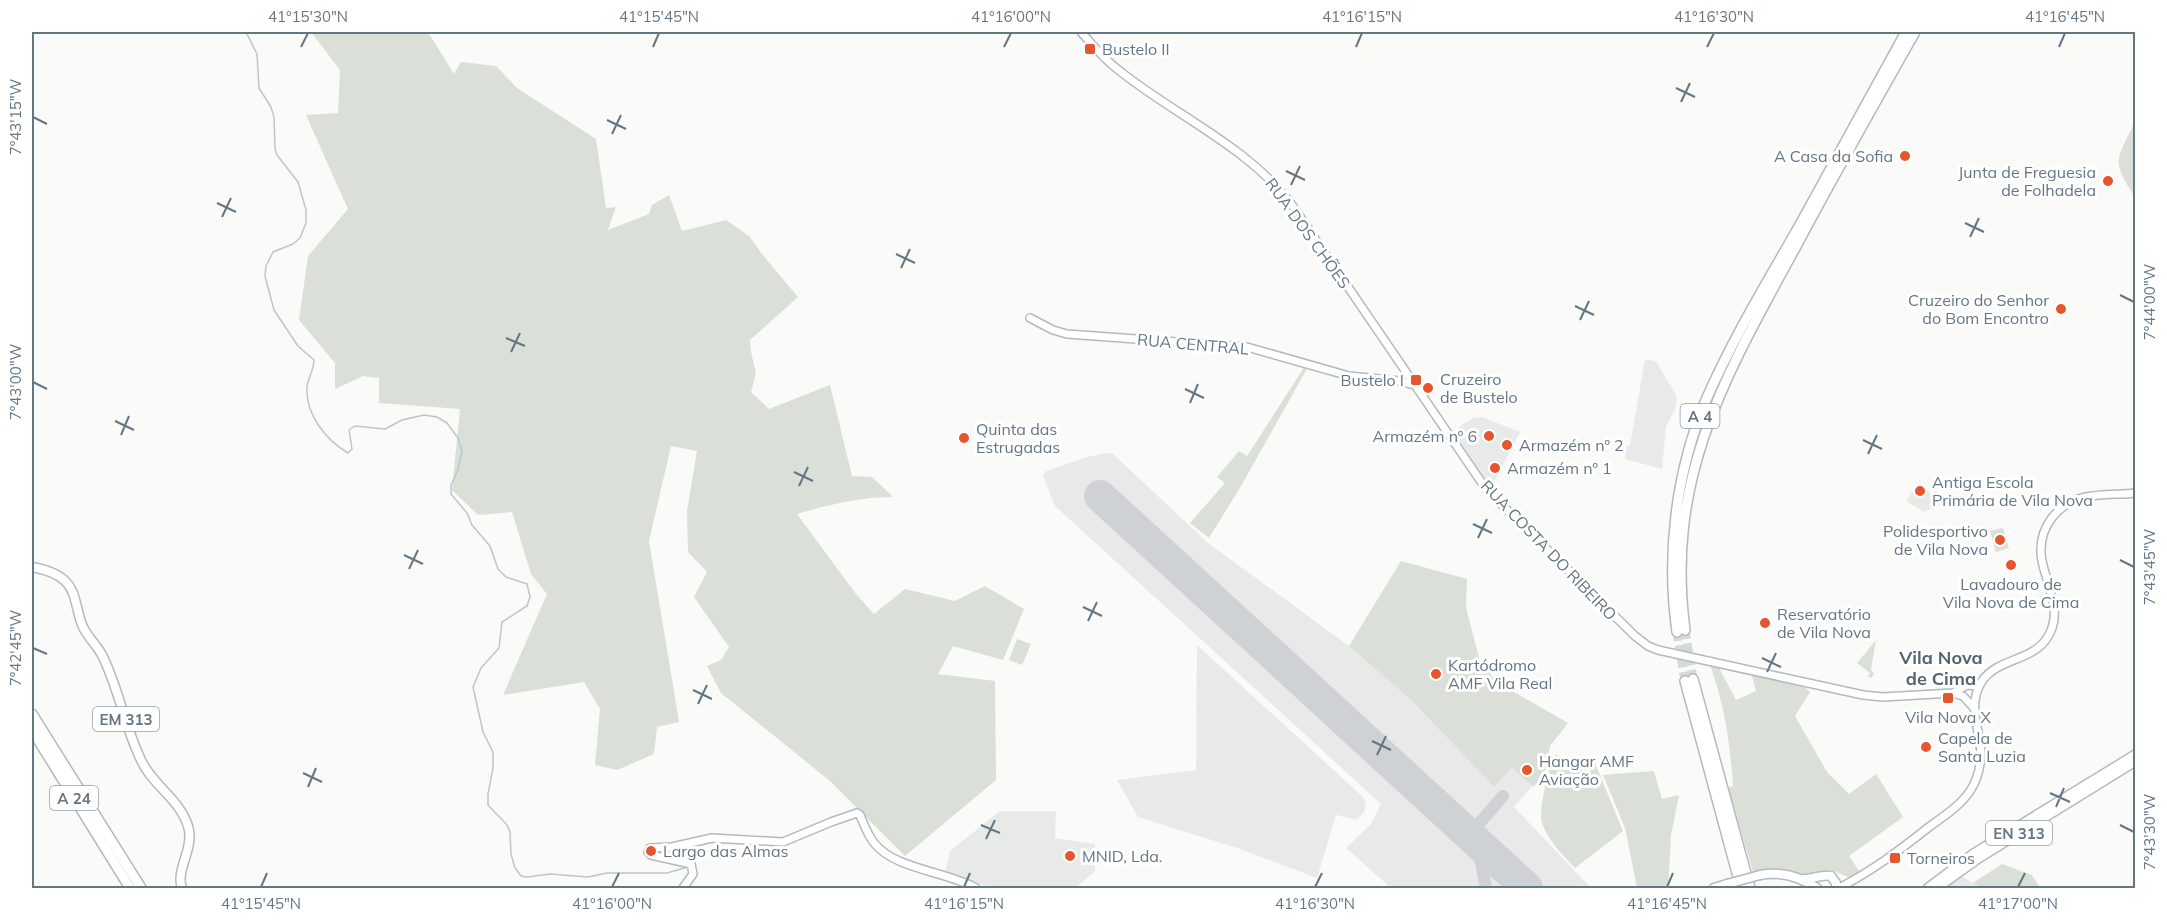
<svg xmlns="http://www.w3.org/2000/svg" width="2167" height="920" viewBox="0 0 2167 920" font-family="Mulish,sans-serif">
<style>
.built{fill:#e8e9e9}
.green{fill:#dadfd7}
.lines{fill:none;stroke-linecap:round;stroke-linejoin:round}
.stream{stroke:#bbc7cb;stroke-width:1.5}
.taxiway{stroke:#ced2d4;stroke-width:12}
.runway{stroke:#ced2d4;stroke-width:32}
.highway-tunnel{stroke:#d5d9db;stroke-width:9;stroke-dasharray:9 4.5;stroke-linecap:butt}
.secondary-casing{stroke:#b3babf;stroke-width:10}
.primary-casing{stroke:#b5babe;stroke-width:11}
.highway-casing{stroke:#b4b9bd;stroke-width:12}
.secondary{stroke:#fff;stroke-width:7}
.primary{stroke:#fff;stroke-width:8}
.highway{stroke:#fff;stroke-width:9}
.primary-bridge-casing{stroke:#b5babe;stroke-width:11;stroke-linecap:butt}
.primary-bridge{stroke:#fff;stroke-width:8}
.ticks{fill:none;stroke:#657683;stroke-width:2}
.poi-dot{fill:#e4572e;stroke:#fff;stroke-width:2}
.labels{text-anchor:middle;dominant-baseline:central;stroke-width:6;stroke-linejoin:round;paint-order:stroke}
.shield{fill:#fff;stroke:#939fa8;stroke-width:1.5}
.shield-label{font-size:15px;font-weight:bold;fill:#657683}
.poi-label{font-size:16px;fill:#657683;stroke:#fff;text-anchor:start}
.street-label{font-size:16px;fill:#657683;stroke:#fff}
.neighbourhood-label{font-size:18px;font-weight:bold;fill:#57646e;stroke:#fff}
.neatline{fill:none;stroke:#657683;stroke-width:2}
.ticks-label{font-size:15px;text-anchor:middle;fill:#657683}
</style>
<rect width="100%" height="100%" fill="#fafaf8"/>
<path class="built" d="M1645,360H1651L1657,363L1677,397L1675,409L1666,427L1662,469L1625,459L1626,447L1630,445Z
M1482,417L1520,432L1490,490L1455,439V434L1460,426L1473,418Z
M1107,453L1113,454L1208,543L1349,646L1412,701L1494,787L1512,768L1532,786L1514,807L1591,888H1391L1346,848L1371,824L1381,804L1055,506L1043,476L1046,471L1087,457Z
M1917,484L1940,499L1941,504L1924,512L1906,501Z
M1197,645L1363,797L1366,802L1364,812L1357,820L1336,815L1317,878L1240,849L1138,817L1117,780L1196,770Z
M1000,811H1056L1055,838L1095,844V871L1075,888H992L945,872L950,851Z
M1959,875L1977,885L1982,888H1942Z"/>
<path class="green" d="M311,32H428L454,74L461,62L496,66L517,88L596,139L606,208L616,207L608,230L649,214L652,205L669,195L682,231L726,220L749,236L762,254L798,297L750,340L751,352L756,373L751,392L769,409L830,385L852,476L872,477L893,497C859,497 828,505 797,514L856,594L874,614L905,589L955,601L985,586L1024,609L1003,660L953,646L938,674L995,681L996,780L905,856L830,781L721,693L707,666L721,660L729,647L694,597L707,572L688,552L687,511L697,451L671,446L649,541L679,722L657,727L654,754L617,770L595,765L600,709L584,682L503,695L547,594L531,574L512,512L478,515L452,490L460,409L379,403V378L363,376L335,389V363L299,320L308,256L348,209L306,115L338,113L340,70Z
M2135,121L2136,197H2135C2110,159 2117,161 2135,121Z
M1305,366L1308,367L1241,486L1209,538L1190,523L1225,483L1217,477L1239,451L1247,456Z
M2003,528L2009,548L1996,552L1990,531Z
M1401,561L1467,579L1466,608L1480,661H1485L1491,675L1498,683L1568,723L1550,746L1543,785L1537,783L1533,787L1512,768L1494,787L1412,701L1349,646Z
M1017,639L1031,644L1022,665L1009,660Z
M1876,640L1871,669L1874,674L1871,678L1868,676L1870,673L1857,663Z
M1717,664L1736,700L1756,691L1751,672L1801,684L1810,692L1795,716L1827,772L1849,794L1876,774L1903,817L1849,856L1861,874L1848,877L1831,870L1806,874L1773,869L1753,872L1728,788L1733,786C1730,743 1725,707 1710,665Z
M1555,755L1595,763L1623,831L1575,868C1563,855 1548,841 1542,823C1538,812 1549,766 1555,755Z
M1654,771L1662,799L1679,795L1671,835L1668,888H1637L1625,828L1603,775Z
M2002,864L2032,875L2040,888H1982L1973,883Z"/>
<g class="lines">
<path class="stream" d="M246,32L257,54L259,88L271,107L274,117L275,149L277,155L298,182L306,210V223L300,238L293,244L273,252L266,266L265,276L274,310L298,346L314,360C314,370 308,378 307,387C305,414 326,440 348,453L352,449L349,430L355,426L385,429L402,420L424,415L437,417L447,423L458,438L462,451L458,470L451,485V494L467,513L472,525L490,546L498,569L506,577L527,584L530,597L527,606L502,622L499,648L481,668L473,687L483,732L493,752V768L488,794V805L507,825L510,832L511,854L515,868L521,876L527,877L550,874L588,877L607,873H667L688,867
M687,888L696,874"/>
<path class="taxiway" d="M1469,835L1503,796
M1477,842L1486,888"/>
<path class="runway" d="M1100,496L1527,888"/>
<path class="highway-tunnel" d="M1685,630L1693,679
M1677,632L1685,681"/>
<defs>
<path id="secondary" d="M1081,32C1092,44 1103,58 1116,68C1172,114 1248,146 1292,205L1486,489L1635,636L1648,646L1658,650L1863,695L1883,697L1953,693L1963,696L1973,707
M1030,318L1053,330L1067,334L1247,347L1349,376L1400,381L1414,385
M1953,693L1967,685L1976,686L1980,684
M683,888L693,874L691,864L651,855L648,852L650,848L672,847L712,838L783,842L831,822L857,813L860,815C864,825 868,836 875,844C895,869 948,872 976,888
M1839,888C1872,871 1900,850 1929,827C1944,816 1960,806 1970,791C1977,781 1980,769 1981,756C1981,730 1966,706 1982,681C2000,655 2040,663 2052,628C2058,611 2051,595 2047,579C2044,570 2041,561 2041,552C2040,527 2057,505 2081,498C2099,493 2118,495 2136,493"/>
<path id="primary" d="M32,567C43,569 56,572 65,581C77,592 76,612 83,627C88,638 98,646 103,657C119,690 125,727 141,760C152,785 179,798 188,826C195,848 175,870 182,888
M1760,875C1781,871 1799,876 1817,888
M1804,879C1812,879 1823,874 1831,876L1836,883V888
M1714,888L1727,884
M1928,888L1973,854L2136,754
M1937,888L1979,858L2136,761"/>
<path id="highway" d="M1685,630C1665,479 1724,378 1794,250C1833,177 1874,104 1915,32
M1677,632C1666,554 1676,472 1706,400C1733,338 1768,281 1801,223C1836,160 1871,95 1906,32
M1693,679L1750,888
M1685,681L1741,888
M32,714L141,888
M32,730L130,888"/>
</defs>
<use href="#secondary" class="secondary-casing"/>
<use href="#primary" class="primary-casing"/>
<use href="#highway" class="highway-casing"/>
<use href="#secondary" class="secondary"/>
<use href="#primary" class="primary"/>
<use href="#highway" class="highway"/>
<defs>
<path id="primary-bridge" d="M1727,884L1760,875"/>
</defs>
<use href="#primary-bridge" class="primary-bridge-casing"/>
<use href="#primary-bridge" class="primary-bridge"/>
</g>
<path class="ticks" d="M301,47L308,33M653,47L659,33M1004,47L1011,33M1356,47L1362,33M1707,47L1714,33M2059,47L2065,33M1676,88L1695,97M1681,102L1690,83M33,117L47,124M607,120L626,129M612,134L621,115M1286,171L1305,180M1291,185L1300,166M217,203L236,212M222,217L231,198M1965,223L1984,232M1970,237L1979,218M896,254L915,263M901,268L910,249M2120,295L2134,302M1575,306L1594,315M1580,320L1589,301M506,338L525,346M511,352L520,333M33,382L47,389M1185,389L1204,398M1190,403L1198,384M115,421L134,430M121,435L129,416M1863,440L1882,449M1868,454L1877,435M794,472L813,481M799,486L808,467M1473,524L1492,533M1478,538L1487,519M404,555L423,564M2120,560L2134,567M409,569L418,550M1083,607L1102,616M1088,621L1097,602M33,648L47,654M1762,658L1781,667M1767,672L1776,653M693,690L712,699M698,704L707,685M1372,741L1391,750M1377,755L1386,736M303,773L322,782M308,787L316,768M2050,793L2070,802M2056,807L2064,788M981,825L1000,833M2120,825L2134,832M986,839L995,820M261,887L267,873M612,887L619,873M964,887L970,873M1315,887L1322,873M1667,887L1673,873M2018,887L2025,873"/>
<g class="poi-dot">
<rect x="1084" y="43" width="12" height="12" rx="3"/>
<circle cx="1905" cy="156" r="6"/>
<circle cx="2108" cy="181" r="6"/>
<circle cx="2061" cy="309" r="6"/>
<rect x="1410" y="374" width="12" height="12" rx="3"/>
<circle cx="1428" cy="388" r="6"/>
<circle cx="1489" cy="436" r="6"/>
<circle cx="964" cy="438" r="6"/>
<circle cx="1507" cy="445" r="6"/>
<circle cx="1495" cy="468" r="6"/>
<circle cx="1920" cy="491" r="6"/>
<circle cx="2000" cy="540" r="6"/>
<circle cx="2011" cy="565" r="6"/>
<circle cx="1765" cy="623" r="6"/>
<circle cx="1436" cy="674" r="6"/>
<rect x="1942" y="692" width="12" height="12" rx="3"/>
<circle cx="1926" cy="747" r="6"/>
<circle cx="1527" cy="770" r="6"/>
<circle cx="651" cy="851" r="6"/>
<circle cx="1070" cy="856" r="6"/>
<rect x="1889" y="852" width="12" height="12" rx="3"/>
</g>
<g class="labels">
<g class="shield">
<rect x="1680.5" y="404" width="39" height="24" rx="4.5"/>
<rect x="93" y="707" width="66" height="24" rx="4.5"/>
<rect x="50" y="786" width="48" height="24" rx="4.5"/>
<rect x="1986" y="821" width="66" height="24" rx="4.5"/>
</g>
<g class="shield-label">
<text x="1700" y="416">A 4</text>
<text x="126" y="719">EM 313</text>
<text x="74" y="798">A 24</text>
<text x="2019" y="833">EN 313</text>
</g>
<g class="poi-label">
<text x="1102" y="49">Bustelo II</text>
<text x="1893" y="156" text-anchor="end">A Casa da Sofia</text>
<text x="2096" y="172" text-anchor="end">Junta de Freguesia<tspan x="2096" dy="18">de Folhadela</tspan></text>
<text x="2049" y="300" text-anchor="end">Cruzeiro do Senhor<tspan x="2049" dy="18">do Bom Encontro</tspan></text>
<text x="1440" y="379">Cruzeiro<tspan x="1440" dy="18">de Bustelo</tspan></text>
<text x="1404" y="380" text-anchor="end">Bustelo I</text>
<text x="976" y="429">Quinta das<tspan x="976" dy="18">Estrugadas</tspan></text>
<text x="1477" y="436" text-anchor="end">Armazém nº 6</text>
<text x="1519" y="445">Armazém nº 2</text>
<text x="1507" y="468">Armazém nº 1</text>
<text x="1932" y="482">Antiga Escola<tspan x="1932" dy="18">Primária de Vila Nova</tspan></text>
<text x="1988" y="531" text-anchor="end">Polidesportivo<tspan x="1988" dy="18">de Vila Nova</tspan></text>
<text x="2011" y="584" text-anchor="middle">Lavadouro de<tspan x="2011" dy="18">Vila Nova de Cima</tspan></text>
<text x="1777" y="614">Reservatório<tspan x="1777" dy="18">de Vila Nova</tspan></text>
<text x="1448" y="665">Kartódromo<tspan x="1448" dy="18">AMF Vila Real</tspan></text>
<text x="1948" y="717" text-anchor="middle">Vila Nova X</text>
<text x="1938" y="738">Capela de<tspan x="1938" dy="18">Santa Luzia</tspan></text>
<text x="1539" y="761">Hangar AMF<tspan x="1539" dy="18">Aviação</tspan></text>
<text x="663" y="851">Largo das Almas</text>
<text x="1082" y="856">MNID, Lda.</text>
<text x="1907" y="858">Torneiros</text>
</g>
<g class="street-label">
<text transform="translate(1308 233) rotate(54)">RUA DOS CHÕES</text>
<text transform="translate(1193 344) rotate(5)">RUA CENTRAL</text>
<text transform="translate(1549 550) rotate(46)">RUA COSTA DO RIBEIRO</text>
</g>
<g class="neighbourhood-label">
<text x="1941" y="657">Vila Nova<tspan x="1941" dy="21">de Cima</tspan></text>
</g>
</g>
<rect width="2167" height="920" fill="none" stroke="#ffffff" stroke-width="66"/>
<rect x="33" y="33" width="2101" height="854" class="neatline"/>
<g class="ticks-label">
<text x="308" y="22">41°15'30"N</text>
<text x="659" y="22">41°15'45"N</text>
<text x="1011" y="22">41°16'00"N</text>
<text x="1362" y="22">41°16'15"N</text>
<text x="1714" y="22">41°16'30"N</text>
<text x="2065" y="22">41°16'45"N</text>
<text transform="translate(16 117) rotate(-90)" y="5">7°43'15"W</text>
<text transform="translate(2150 302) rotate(-90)" y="5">7°44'00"W</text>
<text transform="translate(16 382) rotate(-90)" y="5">7°43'00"W</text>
<text transform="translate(2150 567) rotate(-90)" y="5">7°43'45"W</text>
<text transform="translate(16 648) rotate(-90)" y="5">7°42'45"W</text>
<text transform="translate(2150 832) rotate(-90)" y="5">7°43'30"W</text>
<text x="261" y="909">41°15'45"N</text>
<text x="612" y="909">41°16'00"N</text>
<text x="964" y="909">41°16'15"N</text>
<text x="1315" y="909">41°16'30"N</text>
<text x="1667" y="909">41°16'45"N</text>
<text x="2018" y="909">41°17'00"N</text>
</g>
</svg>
